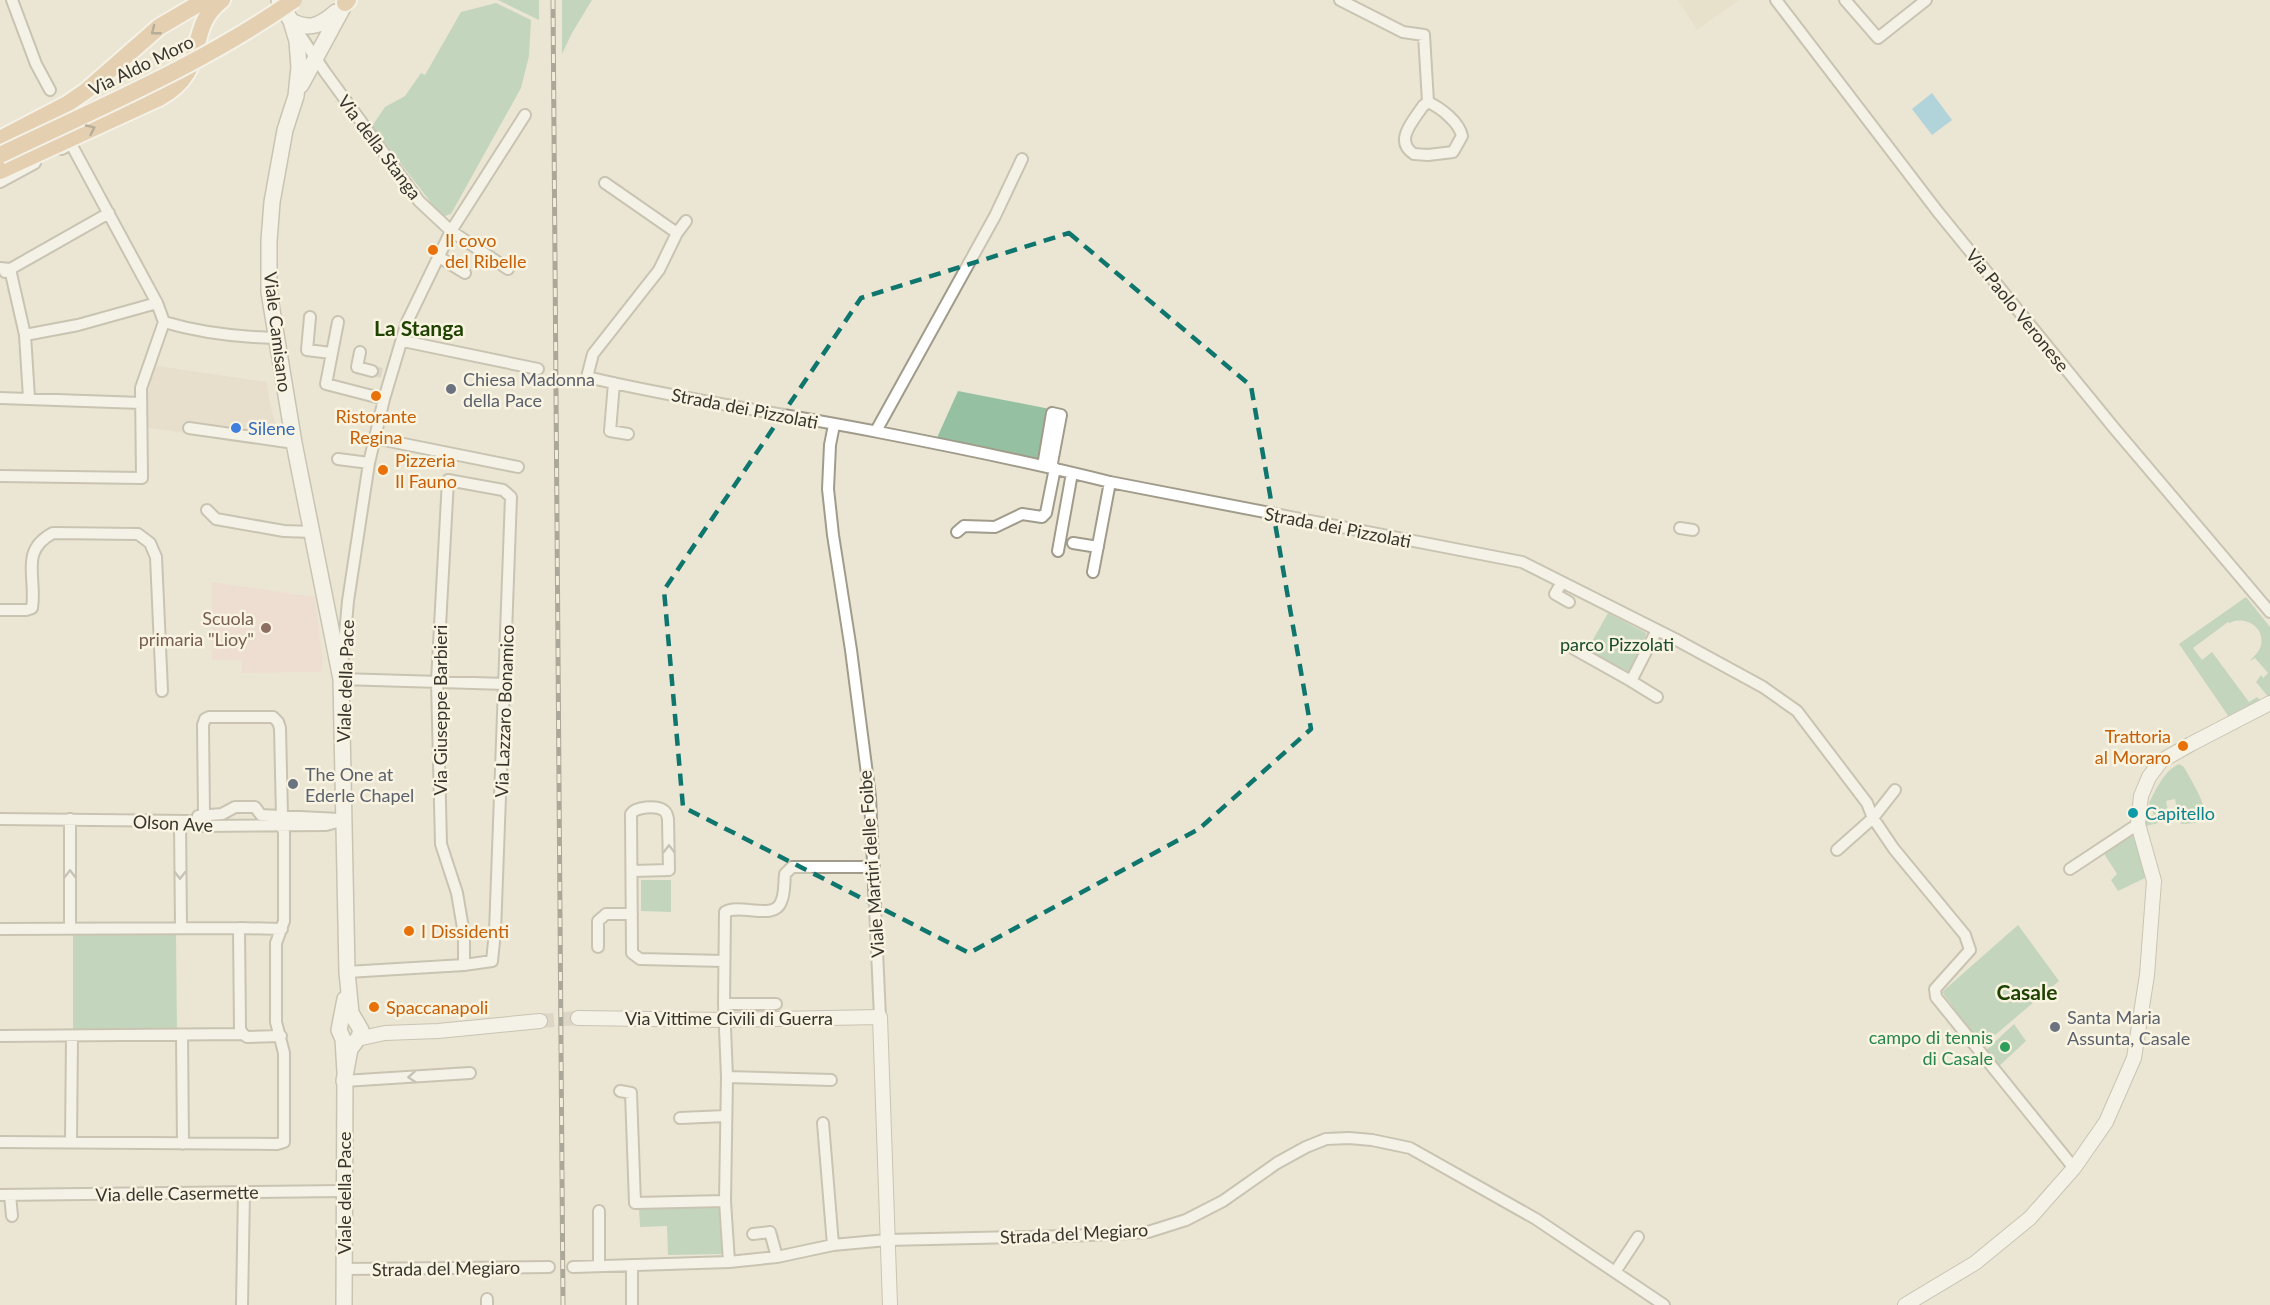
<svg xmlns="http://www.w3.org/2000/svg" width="2270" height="1305" viewBox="0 0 2270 1305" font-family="Lato,sans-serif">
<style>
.commercial{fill:#e3d7c4}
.built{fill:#e3dbc2}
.education{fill:#efd6cf}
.green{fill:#95c0a2}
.water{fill:#6abce2}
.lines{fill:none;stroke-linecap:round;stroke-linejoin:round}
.minor-tunnel{stroke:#c7c3b3;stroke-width:10;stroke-dasharray:10 5;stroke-linecap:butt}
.tertiary-tunnel{stroke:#c7c3b3;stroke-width:14;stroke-dasharray:14 7;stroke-linecap:butt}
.minor-casing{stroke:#a09b8a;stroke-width:14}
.tertiary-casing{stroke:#a09b8a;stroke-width:16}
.secondary-casing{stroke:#a09b8a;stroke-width:18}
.primary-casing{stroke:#fff;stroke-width:20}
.minor{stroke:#fff;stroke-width:10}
.tertiary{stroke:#fff;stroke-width:14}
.secondary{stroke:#fff;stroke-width:15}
.primary{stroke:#dcb588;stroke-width:16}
.rail-casing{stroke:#5f5d53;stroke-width:5}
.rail{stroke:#f9f3e1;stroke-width:3;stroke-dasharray:9;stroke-linecap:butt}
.primary-bridge-casing{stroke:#fff;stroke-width:20;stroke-linecap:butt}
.primary-bridge{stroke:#dcb588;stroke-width:16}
.oneway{stroke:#796852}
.oneway2{stroke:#9b9a96}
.marked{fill:none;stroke:#0f766e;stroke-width:4.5;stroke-dasharray:12 8;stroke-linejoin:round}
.food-dot{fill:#e8710a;stroke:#f9f3e1;stroke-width:2}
.worship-dot{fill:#6b7280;stroke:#f9f3e1;stroke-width:2}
.shop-dot{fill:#3f7fe0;stroke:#f9f3e1;stroke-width:2}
.education-dot{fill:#8d6e63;stroke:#f9f3e1;stroke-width:2}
.culture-dot{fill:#0f9aa8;stroke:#f9f3e1;stroke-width:2}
.leisure-dot{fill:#2e9e5b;stroke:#f9f3e1;stroke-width:2}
.labels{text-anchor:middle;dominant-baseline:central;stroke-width:5;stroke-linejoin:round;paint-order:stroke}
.street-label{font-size:18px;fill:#37352e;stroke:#f9f3e1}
.food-label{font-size:18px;fill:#c56008;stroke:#f9f3e1;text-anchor:start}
.worship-label{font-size:18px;fill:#5b616d;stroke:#f9f3e1;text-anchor:start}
.shop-label{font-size:18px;fill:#366cbe;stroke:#f9f3e1;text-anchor:start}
.education-label{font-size:18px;fill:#785e54;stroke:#f9f3e1;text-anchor:end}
.park-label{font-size:18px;fill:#184b2d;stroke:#f9f3e1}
.culture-label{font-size:18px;fill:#0d838f;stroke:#f9f3e1;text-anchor:start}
.leisure-label{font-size:18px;fill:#27864d;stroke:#f9f3e1;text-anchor:end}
.quarter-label{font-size:21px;font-weight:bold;fill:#1e4200;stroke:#f9f3e1}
</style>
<rect width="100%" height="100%" fill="#ebe6d4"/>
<path class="commercial" d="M151,365L267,382L270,404L280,441L201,431L200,435L148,428L144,397Z"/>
<path class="built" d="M1678,0H1739L1697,30Z"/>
<path class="education" d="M212,582L315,597L323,662L321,672L242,673V660H212Z"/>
<path class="green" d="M498,0H539V20Z
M562,0H592L572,33L562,54Z
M496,3L531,20L529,56L521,88L451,214L442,217L372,126L385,107L405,96L421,73L425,75L461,12Z
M958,391L1050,409L1041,460L936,440Z
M2246,597L2270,627V699L2256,682L2261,675L2263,678L2268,673L2255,658L2250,661C2254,656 2260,651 2261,645C2265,627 2245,615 2229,623L2228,622L2193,648L2202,660L2212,652L2249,702L2257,697L2263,703L2231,720L2179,644Z
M1608,613L1646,633L1645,643L1628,673L1620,672L1586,652Z
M2179,764L2184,767C2189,777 2213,813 2202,820C2197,823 2188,824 2182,824L2180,822L2175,799L2166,801L2169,815L2157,818L2158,823L2146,826V817L2154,815L2149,803C2157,788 2163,772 2179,764Z
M2135,831L2145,878L2118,891L2111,880L2117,874L2103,852Z
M641,880H671V912L641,911Z
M2018,925L2059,981L1982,1046L1942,992Z
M176,933L177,1034H73V934Z
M2014,1024L2026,1041L1997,1068L1984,1052Z
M722,1206L723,1254L668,1255L667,1226L640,1227L639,1208Z"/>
<path class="water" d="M1932,93L1952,120L1932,135L1912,109Z"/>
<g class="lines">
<path class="minor-tunnel" d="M372,371L382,373"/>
<path class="tertiary-tunnel" d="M540,1021L578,1018"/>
<defs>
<path id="minor" d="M12,0L36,64L50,90
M1340,0L1403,32L1424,35L1428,102
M1776,0L1938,212L2114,428L2270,612
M1845,0L1878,38L1926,0
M298,32L325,72L419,201L451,231L508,269
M1428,102C1441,108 1459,122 1462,136L1453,152L1428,155L1414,154C1393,141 1414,120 1423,106Z
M62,149L71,144L157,303L164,322
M0,182L35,163
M605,183L677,233
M686,221L677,233L659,270L593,354L587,377C683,400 781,413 878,432C956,447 1034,463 1110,482L1522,562L1675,639L1763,687L1797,711L1867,803L1873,818L1894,849L1965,935L1970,950L1935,989L1936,997L2074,1168
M439,257L465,273
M0,268L10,269L25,335L29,398
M5,272L109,213
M310,317L307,350L331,353
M164,322C201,333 237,337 275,338
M338,322L326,384L384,399
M25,335L78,325L157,303
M403,341L538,369
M360,352L357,367L372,371
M614,383L610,431L628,434
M0,398L141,403
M834,425L830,445L828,489L833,535L851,650L870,797L880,1017
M189,428L294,443
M876,431L995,216L1022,159
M374,438L518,467
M338,459L369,463
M1043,466L1052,413L1061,415L1051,468
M0,476L142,478L141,388L164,322
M207,510L216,519L284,531L313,532
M1680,528L1693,530
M957,532L964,526L995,527L1022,514L1042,517L1046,513L1055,468
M1073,543L1098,547
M1058,551L1072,473
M1093,572L1110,482
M1562,582L1555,594L1569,602
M0,610H26L32,608C37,577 19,551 53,533L138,534L150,543L156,557L162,691
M1574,649L1631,681L1657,630
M1631,681L1657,697
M506,684L341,679L348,601L369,463L384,399L407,322L451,231L525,115
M198,816L222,814L235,807H255L261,815L339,819
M204,816L203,725L205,719L209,717H273L278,722L280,728L282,816
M0,819L188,821L203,826L326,825L345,820
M70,819V929
M180,821L181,928
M1837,850L1873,818L1895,790
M2070,869L2138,824
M632,871L669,870L668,819C667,815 667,812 663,810C656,805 635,807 631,814L632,953L640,959L724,961
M0,929L239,928
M598,947V921L606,914H632
M347,972L464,965L492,961L495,932L511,497L503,490L448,480L437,681L441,844L457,893L464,934V965
M724,1004H776
M0,1036L243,1034
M182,1036L183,1144
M281,1036L247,1037L243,1034L240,1029L239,928L282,929
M727,1077L831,1080
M344,1081L470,1073
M620,1091L631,1093L635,1203L725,1201
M680,1118L726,1116
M823,1123L833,1245
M71,1141L72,1036
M0,1142L277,1144L284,1142V1053L276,1022V943L284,921V832L282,827L277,825
M0,1195L344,1191
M10,1195L12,1216
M599,1211V1265
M753,1234L770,1232L777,1257
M729,1262L725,1201L727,1077L724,1004L725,912C740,903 774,921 781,902C785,894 784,883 785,874L792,867H874
M573,1267L729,1262L777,1257L833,1245L887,1240L1069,1236L1148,1232L1186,1220L1223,1201L1277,1163L1306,1147L1326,1139L1349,1138L1372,1140L1410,1148L1536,1219L1664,1305
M344,1269L549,1267
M1615,1272L1638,1237
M242,1305L244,1192
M487,1305V1299
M632,1305V1265"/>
<path id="tertiary" d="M578,1018L725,1020L880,1017L890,1305
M357,1039L385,1033L438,1031L540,1021
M1905,1305L1975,1263L2030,1218L2074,1168L2106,1122L2134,1058L2147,975L2154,881L2138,824L2141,796L2149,777L2161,761L2191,744L2270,703"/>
<path id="secondary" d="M279,0L291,21L297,41L299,67L296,96L285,130L272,202L269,241V292L294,443L341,679L347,972L351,1013L361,1030L359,1037L350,1049L344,1081
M291,21C310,31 321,25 336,12
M301,85L347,0
M344,1305L345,1072L343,1039L339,1030L345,999"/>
<path id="primary" d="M345,3L348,0
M0,139L67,104L86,91L159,27L205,0
M0,171L159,98C212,69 183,30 222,0"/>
</defs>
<use href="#minor" class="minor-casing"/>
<use href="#tertiary" class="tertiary-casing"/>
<use href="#secondary" class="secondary-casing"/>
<use href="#primary" class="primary-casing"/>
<use href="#minor" class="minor"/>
<use href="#tertiary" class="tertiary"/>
<use href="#secondary" class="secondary"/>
<use href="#primary" class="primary"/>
<defs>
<path id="rail" d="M553,0L563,1305"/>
</defs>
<use href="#rail" class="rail-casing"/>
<use href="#rail" class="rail"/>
<defs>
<path id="primary-bridge" d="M0,155C100,107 203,64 294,0"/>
</defs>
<use href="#primary-bridge" class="primary-bridge-casing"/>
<use href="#primary-bridge" class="primary-bridge"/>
</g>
<defs><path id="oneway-chevron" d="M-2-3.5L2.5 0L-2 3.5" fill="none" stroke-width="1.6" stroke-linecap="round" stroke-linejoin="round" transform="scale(1.5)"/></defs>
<g class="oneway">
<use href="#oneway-chevron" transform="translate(155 31) rotate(142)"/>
<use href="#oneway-chevron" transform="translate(91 129) rotate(-25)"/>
</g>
<g class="oneway2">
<use href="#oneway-chevron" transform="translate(669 849) rotate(-91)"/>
<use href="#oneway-chevron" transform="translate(70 874) rotate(-90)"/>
<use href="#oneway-chevron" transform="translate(180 875) rotate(90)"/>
<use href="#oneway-chevron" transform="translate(412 1077) rotate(176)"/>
</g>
<path d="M0 0H2270V1305H0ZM1069,233L1251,386L1311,729L1199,829L969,953L683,807L664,590L861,298Z" fill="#ebe6d4" fill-opacity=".55" fill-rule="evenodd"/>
<path class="marked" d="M1069,233L1251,386L1311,729L1199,829L969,953L683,807L664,590L861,298Z"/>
<g class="food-dot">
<circle cx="433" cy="250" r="6"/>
<circle cx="376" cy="396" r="6"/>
<circle cx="383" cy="470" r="6"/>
<circle cx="2183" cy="746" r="6"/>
<circle cx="409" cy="931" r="6"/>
<circle cx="374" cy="1007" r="6"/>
</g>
<g class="worship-dot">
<circle cx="451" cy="389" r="6"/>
<circle cx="293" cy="784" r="6"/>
<circle cx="2055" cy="1027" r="6"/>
</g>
<circle class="shop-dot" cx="236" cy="428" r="6"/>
<circle class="education-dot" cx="266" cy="628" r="6"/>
<circle class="culture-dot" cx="2133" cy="813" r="6"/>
<circle class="leisure-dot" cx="2005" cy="1047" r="6"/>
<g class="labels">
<g class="street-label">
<text transform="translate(141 65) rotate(-26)">Via Aldo Moro</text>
<text transform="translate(380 147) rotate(53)">Via della Stanga</text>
<text transform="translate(2018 310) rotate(51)">Via Paolo Veronese</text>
<text transform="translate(278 332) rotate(83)">Viale Camisano</text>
<text transform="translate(745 408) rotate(11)">Strada dei Pizzolati</text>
<text transform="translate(1338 527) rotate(11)">Strada dei Pizzolati</text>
<text transform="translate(345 681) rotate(-88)">Viale della Pace</text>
<text transform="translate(440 710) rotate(-90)">Via Giuseppe Barbieri</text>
<text transform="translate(504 711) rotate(-88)">Via Lazzaro Bonamico</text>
<text transform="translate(173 823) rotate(3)">Olson Ave</text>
<text transform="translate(871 864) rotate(-94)">Viale Martiri delle Foibe</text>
<text x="729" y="1018">Via Vittime Civili di Guerra</text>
<text transform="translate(177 1193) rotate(-1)">Via delle Casermette</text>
<text transform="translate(344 1193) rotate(-90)">Viale della Pace</text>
<text transform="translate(1074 1233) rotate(-3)">Strada del Megiaro</text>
<text transform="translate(446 1268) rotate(-1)">Strada del Megiaro</text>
</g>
<g class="food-label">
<text x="445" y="240">Il covo<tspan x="445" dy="21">del Ribelle</tspan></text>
<text x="376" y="416" text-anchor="middle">Ristorante<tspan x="376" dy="21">Regina</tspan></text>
<text x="395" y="460">Pizzeria<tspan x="395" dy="21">Il Fauno</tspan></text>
<text x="2171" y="736" text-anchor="end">Trattoria<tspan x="2171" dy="21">al Moraro</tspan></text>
<text x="421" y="931">I Dissidenti</text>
<text x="386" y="1007">Spaccanapoli</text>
</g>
<g class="worship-label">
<text x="463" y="379">Chiesa Madonna<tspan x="463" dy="21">della Pace</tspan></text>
<text x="305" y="774">The One at<tspan x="305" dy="21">Ederle Chapel</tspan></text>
<text x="2067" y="1017">Santa Maria<tspan x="2067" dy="21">Assunta, Casale</tspan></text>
</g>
<g class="shop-label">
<text x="248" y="428">Silene</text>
</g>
<g class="education-label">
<text x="254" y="618">Scuola<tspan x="254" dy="21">primaria "Lioy"</tspan></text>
</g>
<g class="park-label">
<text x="1617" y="644">parco Pizzolati</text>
</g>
<g class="culture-label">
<text x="2145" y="813">Capitello</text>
</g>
<g class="leisure-label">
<text x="1993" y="1037">campo di tennis<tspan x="1993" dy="21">di Casale</tspan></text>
</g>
<g class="quarter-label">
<text x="419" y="327">La Stanga</text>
<text x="2027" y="991">Casale</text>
</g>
</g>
</svg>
